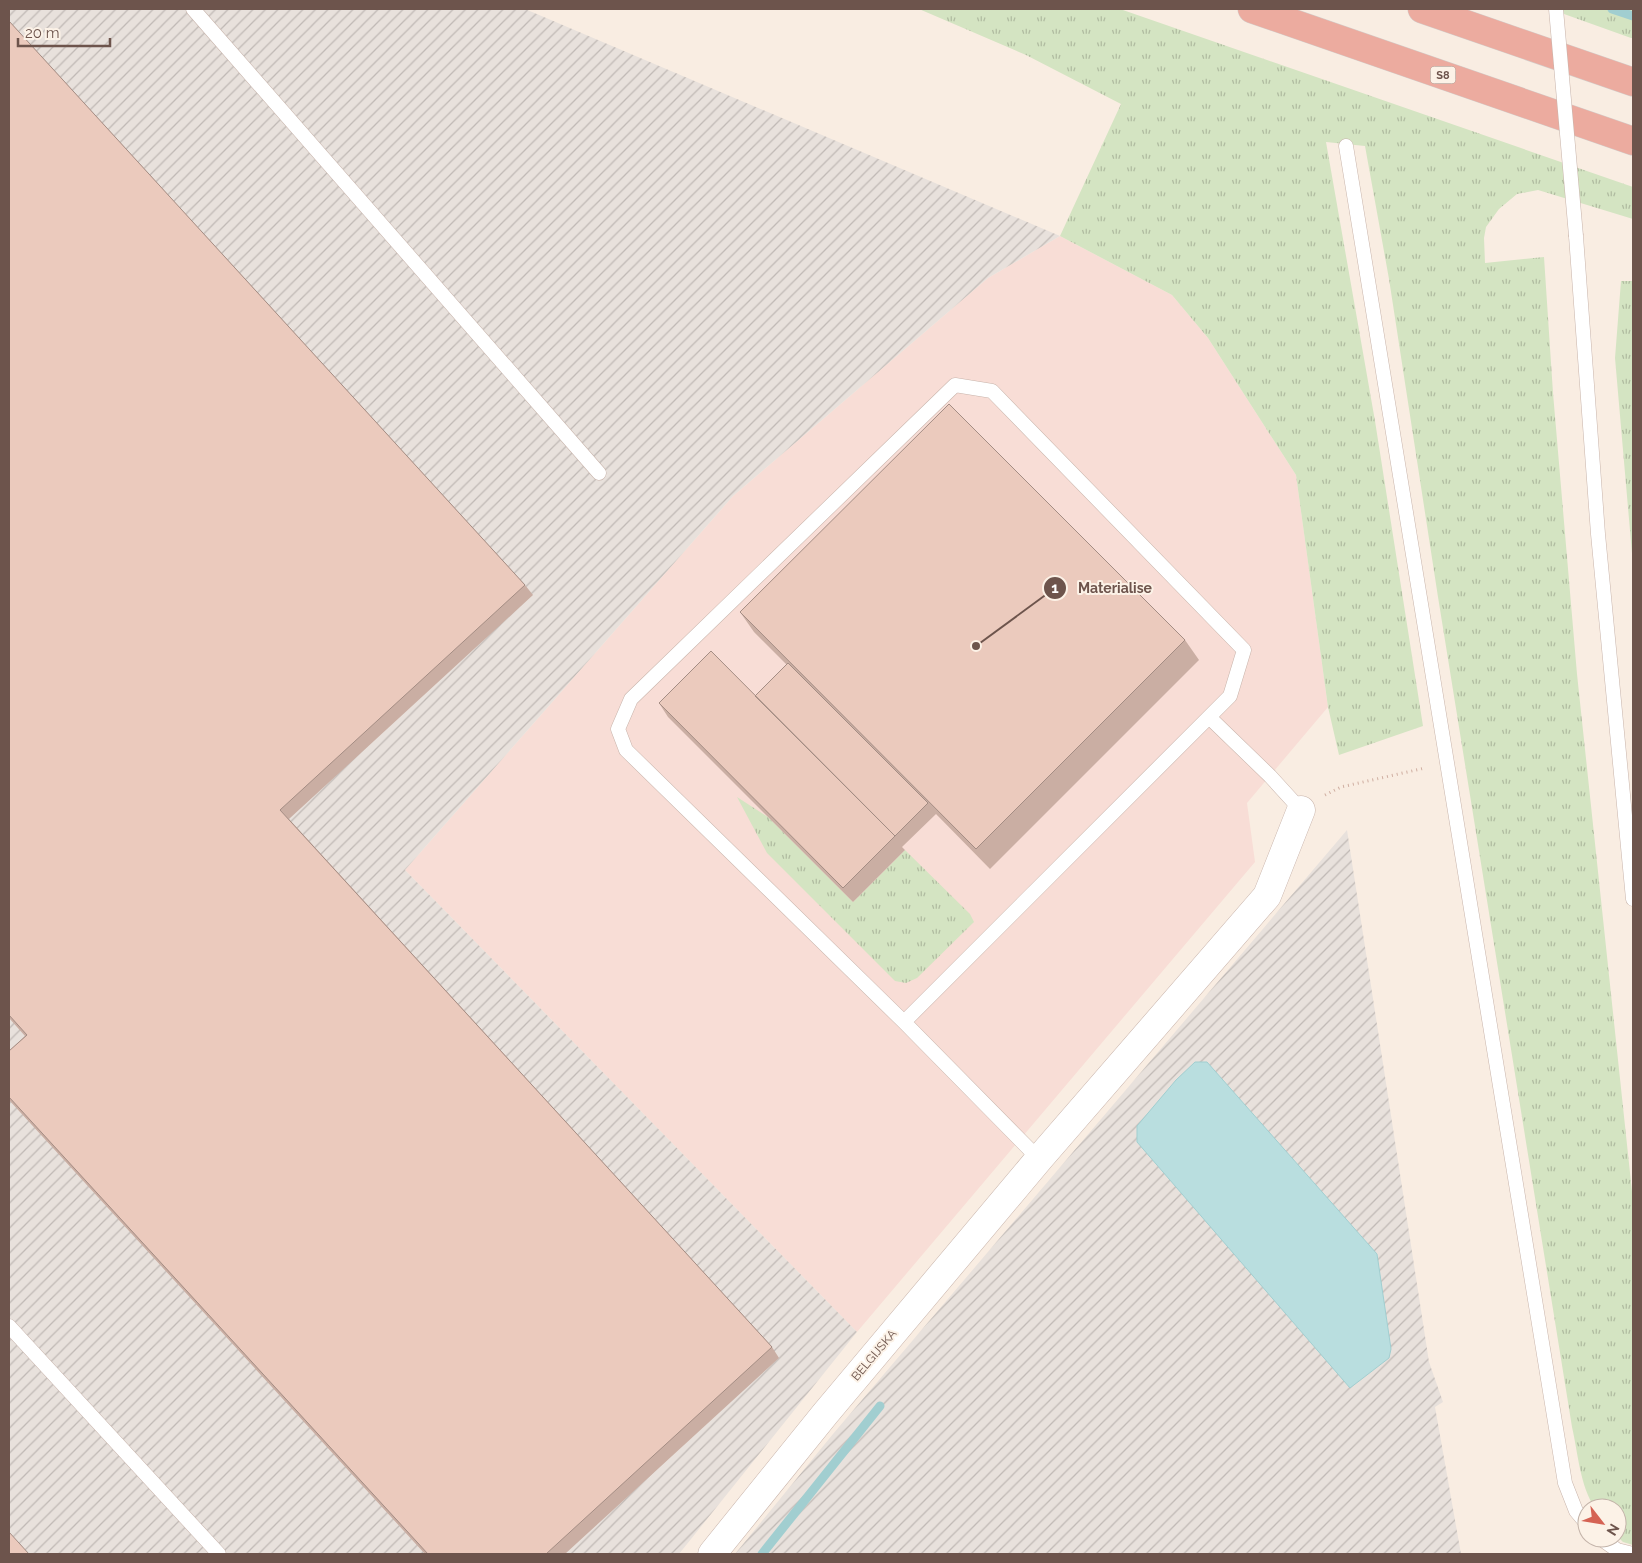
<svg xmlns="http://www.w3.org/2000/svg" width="1642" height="1563" viewBox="0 0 1642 1563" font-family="Raleway,sans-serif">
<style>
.commercial{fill:#f8ddd6}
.industrial{fill:url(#industrial-furrows)}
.grass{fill:url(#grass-tufts)}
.water{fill:#b9dedf;stroke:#a1ced0}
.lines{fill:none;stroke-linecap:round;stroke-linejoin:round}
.stream{stroke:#a1ced0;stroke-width:9}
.service-casing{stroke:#c8b4ab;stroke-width:15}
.minor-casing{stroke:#c8b4ab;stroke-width:29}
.motorway-casing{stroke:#d3ccc9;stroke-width:29}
.path{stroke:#cfaea1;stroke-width:3;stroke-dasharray:1 4;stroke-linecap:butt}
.service{stroke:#fff;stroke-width:14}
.minor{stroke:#fff;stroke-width:28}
.motorway{stroke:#ecab9f;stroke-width:28}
.service-bridge-casing{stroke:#c8b4ab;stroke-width:15;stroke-linecap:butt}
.service-bridge{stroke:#fff;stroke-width:14}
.wall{fill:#caaea3}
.building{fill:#ebcabd;stroke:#a48d84}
.labels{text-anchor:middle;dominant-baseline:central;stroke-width:4;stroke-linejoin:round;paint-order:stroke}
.shield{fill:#fcf2e7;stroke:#98837a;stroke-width:1}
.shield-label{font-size:11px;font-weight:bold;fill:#6d544c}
.street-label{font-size:12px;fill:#6d544c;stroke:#fcf2e7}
.leader{fill:none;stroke:#6d544c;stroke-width:2}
.callout-dot{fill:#6d544c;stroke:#fcf2e7;stroke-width:2}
.mark-label{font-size:15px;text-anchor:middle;font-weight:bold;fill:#fff}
.callout-label{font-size:14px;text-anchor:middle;font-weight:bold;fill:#6d544c;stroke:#fcf2e7;stroke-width:4;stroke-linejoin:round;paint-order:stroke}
</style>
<defs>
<pattern id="industrial-furrows" width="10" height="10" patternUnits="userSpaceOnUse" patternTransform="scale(1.25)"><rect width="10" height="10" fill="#e8e1dc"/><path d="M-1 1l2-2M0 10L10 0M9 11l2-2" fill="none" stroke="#c0b9b5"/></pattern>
<pattern id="grass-tufts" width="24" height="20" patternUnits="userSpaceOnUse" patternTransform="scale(1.25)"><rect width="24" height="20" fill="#d4e4c2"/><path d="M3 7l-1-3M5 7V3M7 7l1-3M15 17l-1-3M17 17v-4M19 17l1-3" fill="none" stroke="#b0bba0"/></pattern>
</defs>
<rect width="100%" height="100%" fill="#f9ede2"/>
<path class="commercial" d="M1060,236L1172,295L1208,338L1296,475L1328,707L1247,803L1255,862L857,1332L405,870L733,496L988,278Z"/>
<path class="industrial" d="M9,9H525L1060,236L988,278L733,496L405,870L857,1332L679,1554H9Z
M1347,830L1429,1362L1443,1402L1435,1407L1461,1554H735L833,1434Z"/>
<path class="grass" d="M919,9H1120L1633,187V219L1538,190L1517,194L1499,209L1486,227L1484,238L1485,263L1544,257L1553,393L1577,674L1633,1201V1545L1623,1542L1617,1536V1508H1595C1580,1486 1578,1453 1572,1427L1438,597L1389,279L1365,146L1326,142L1375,421L1423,726L1339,755L1328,707L1296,475L1208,338L1172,295L1060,236L1121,104L1026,55Z
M1550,9H1633V38H1631Z
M1621,281H1633V565L1615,358Z
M737,797L768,817L853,902L905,850L970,914L974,922L917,978L906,983L895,981L767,853Z"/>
<path class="water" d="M1195,1062H1207L1377,1254L1391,1349L1389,1358L1350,1388L1137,1142V1126L1176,1080Z"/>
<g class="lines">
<path class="stream" d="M1612,9L1633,16
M762,1554L880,1406"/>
<defs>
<path id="service" d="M193,9L599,473
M1346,146L1565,1483L1576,1511L1587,1524
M1576,236L1598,534L1633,899
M1209,717L1270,776L1301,810
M904,1022L1230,696L1244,650L992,391L955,385L631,699L618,729L626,750L904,1022L1039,1159
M9,1326L219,1554
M1600,1538L1617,1550L1633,1554"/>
<path id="minor" d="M712,1554L825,1414L1039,1159L1267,896L1301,810"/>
<path id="motorway" d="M1252,9L1633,141
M1422,9L1633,82"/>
</defs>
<use href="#service" class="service-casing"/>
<use href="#minor" class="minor-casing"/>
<use href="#motorway" class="motorway-casing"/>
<path class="path" d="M1325,795L1341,787L1425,768"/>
<use href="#service" class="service"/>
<use href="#minor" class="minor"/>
<use href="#motorway" class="motorway"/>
<defs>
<path id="service-bridge" d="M1556,9L1576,236"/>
</defs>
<use href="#service-bridge" class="service-bridge-casing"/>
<use href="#service-bridge" class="service-bridge"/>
</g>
<path class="wall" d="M9,21L525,585L533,595L289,819L772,1347L779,1358L565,1554H425L9,1100V1051L25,1036L9,1018Z
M740,612L1185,640L1199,660L990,869L936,814L902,847L905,850L853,902L668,717L659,703L755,696L787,665L754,632Z"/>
<path class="building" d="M9,21L525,585L280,810L772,1347L546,1554H428L9,1097V1051L27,1035L9,1015Z
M949,404L1185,640L976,849L740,612Z
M711,651L895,836L843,888L659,703Z
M788,663L928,803L895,836L755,696Z
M9,1532L29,1554H9Z"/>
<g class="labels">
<rect class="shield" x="1430.5" y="66.5" width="25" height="17" rx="4"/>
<g class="shield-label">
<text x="1443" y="75">S8</text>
</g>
<g class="street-label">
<text transform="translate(874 1355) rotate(-50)">BELGIJSKA</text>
</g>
</g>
<path class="leader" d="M976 646L1055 588"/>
<g class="callout-dot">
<circle cx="976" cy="646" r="5"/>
<circle cx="1055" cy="588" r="12"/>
</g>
<g class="mark-label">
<text x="1055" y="593">1</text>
</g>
<g class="callout-label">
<text x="1115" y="593">Materialise</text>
</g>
<rect width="1642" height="1563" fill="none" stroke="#6d544c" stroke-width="20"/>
<g transform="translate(1602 1523) rotate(121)"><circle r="24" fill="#fcf2e7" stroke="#c3b3a9"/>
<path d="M0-4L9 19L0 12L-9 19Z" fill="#d56354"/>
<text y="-8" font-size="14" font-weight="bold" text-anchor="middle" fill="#6d544c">N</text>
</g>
<path d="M18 38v8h92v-8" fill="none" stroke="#6d544c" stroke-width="2.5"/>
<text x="25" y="38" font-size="15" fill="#6d544c" stroke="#fcf2e7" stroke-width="4" paint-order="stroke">20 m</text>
</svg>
